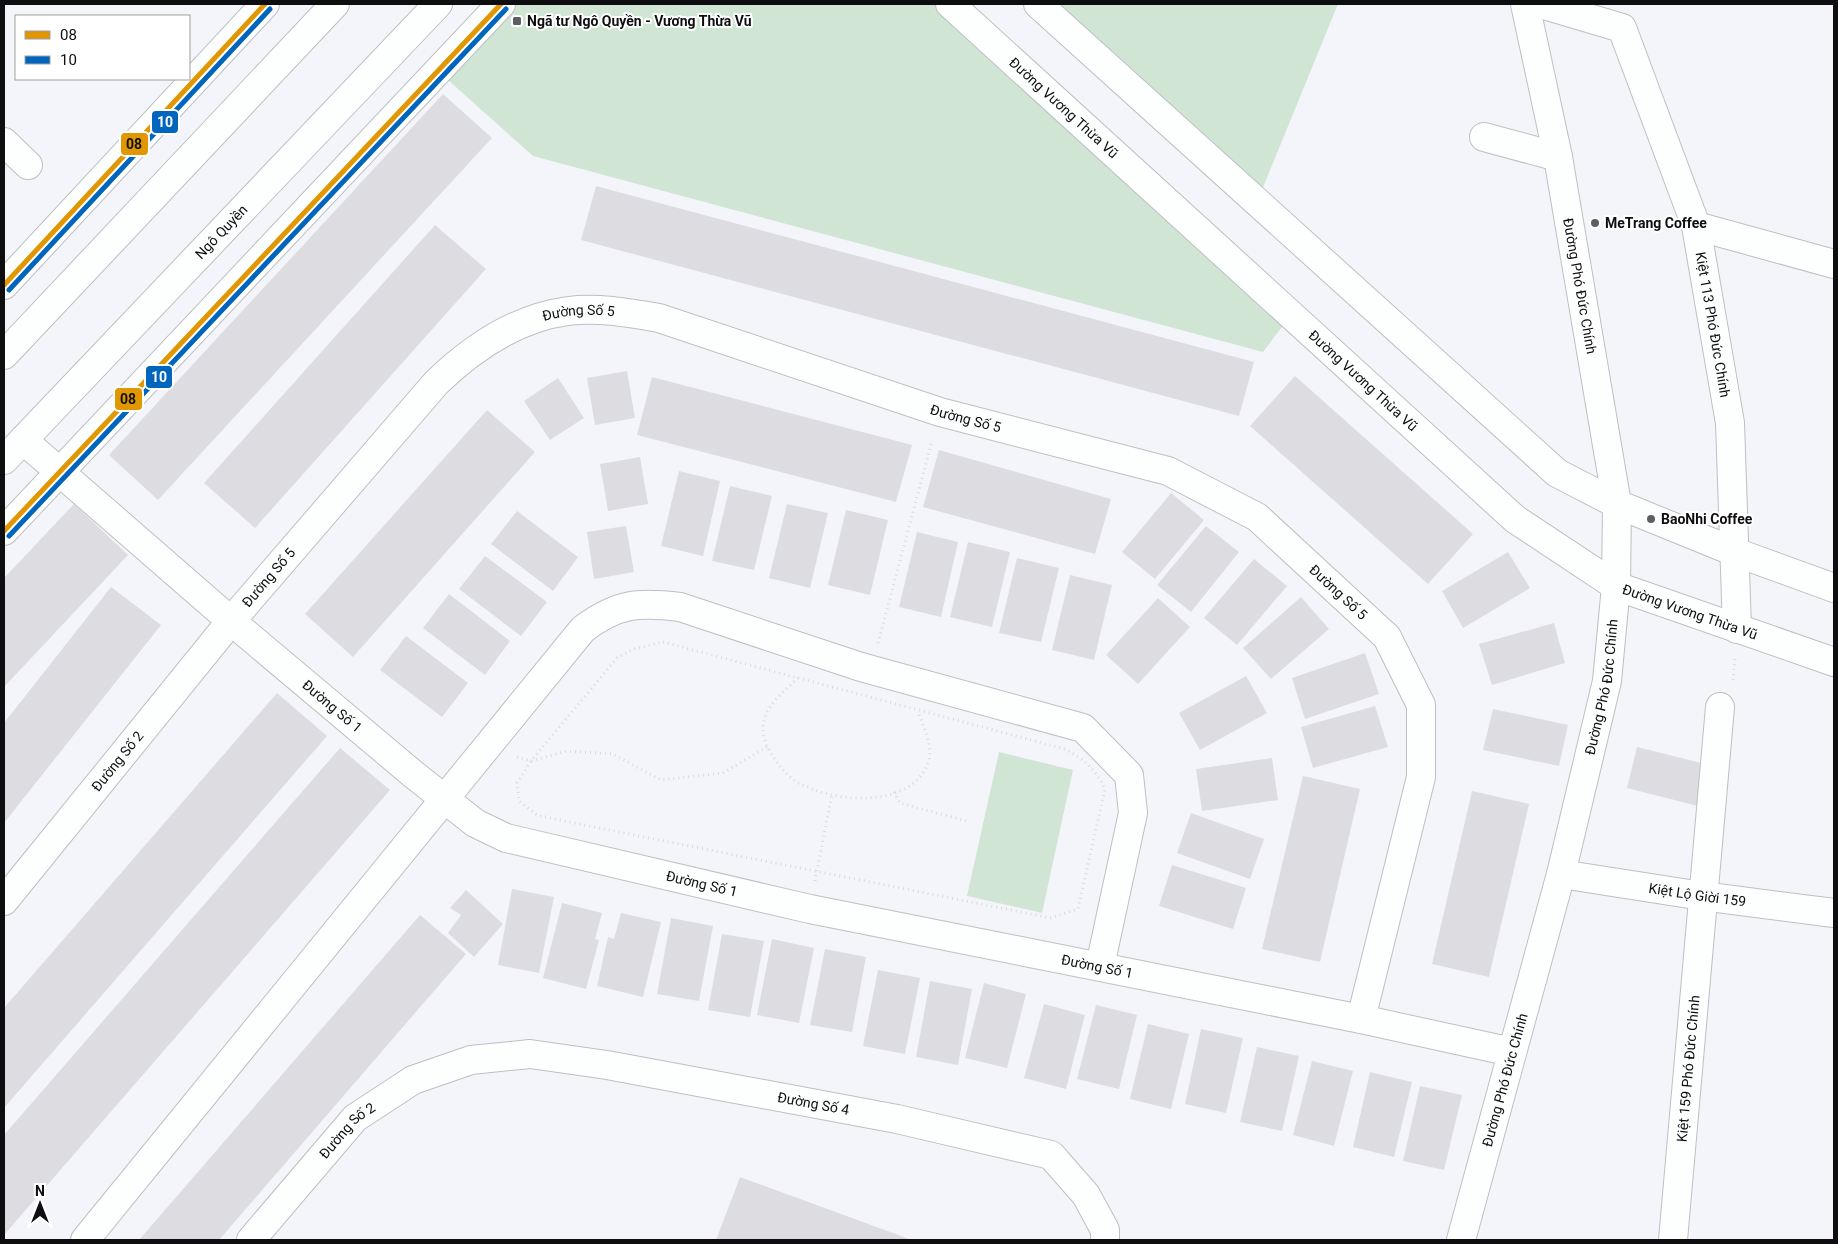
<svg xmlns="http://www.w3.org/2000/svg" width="1838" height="1244" viewBox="0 0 1838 1244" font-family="Roboto,sans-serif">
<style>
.green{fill:#d1e5d5}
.building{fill:#dddde1}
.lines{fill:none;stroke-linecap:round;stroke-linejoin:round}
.minor-casing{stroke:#bebfc2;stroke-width:30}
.highway-casing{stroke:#bebfc2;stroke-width:30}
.path{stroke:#d9dadb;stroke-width:3;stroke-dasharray:1 4;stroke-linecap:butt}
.minor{stroke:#fdfefe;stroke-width:28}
.highway{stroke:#fdfefe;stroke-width:28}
.bus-1-casing{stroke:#fff;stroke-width:9}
.bus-2-casing{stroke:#fff;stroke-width:9}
.bus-1{stroke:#e09702;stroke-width:5}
.bus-2{stroke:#0065bd;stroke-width:5}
.poi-dot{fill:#5e5f63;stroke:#fff;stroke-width:2}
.labels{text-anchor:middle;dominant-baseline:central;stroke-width:4;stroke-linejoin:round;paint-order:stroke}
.poi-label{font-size:14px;font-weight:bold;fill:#0e0e11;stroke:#fff;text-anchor:start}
.street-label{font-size:14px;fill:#0e0e11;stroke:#fff}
.line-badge{stroke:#fff;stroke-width:2}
.badge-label{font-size:14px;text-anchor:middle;font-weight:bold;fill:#fff}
.pale-badge-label{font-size:14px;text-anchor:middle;font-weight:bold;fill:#111}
</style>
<rect width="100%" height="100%" fill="#f4f5fa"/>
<path class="green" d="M500,4H949L1291,315L1263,352L533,156L438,71Z
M1038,4H1338L1257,202Z
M999,752L1073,770L1042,913L967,896Z"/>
<path class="building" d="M443,94L492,138L158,500L109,455Z
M596,186L1254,362L1239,416L581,240Z
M435,225L486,269L255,528L204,483Z
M627,371L635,418L595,425L587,378Z
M1295,376L1473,534L1428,584L1250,426Z
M652,377L912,445L896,502L637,435Z
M558,378L584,418L550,440L524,401Z
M487,410L535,452L353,657L305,614Z
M939,450L1111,499L1095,554L923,507Z
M640,457L648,504L608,511L600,464Z
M679,471L720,481L703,556L661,546Z
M730,486L772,496L754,570L712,561Z
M1171,493L1204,520L1155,579L1122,552Z
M74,504L128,555L4,687V578Z
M787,504L828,513L810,588L769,578Z
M846,510L888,520L870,595L828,585Z
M517,511L578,557L553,591L491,544Z
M626,526L634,572L594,579L587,532Z
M1206,526L1239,552L1191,612L1157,585Z
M917,532L958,542L941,617L899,607Z
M968,542L1010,552L992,627L950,617Z
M1508,552L1530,588L1463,628L1442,591Z
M485,556L547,602L521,636L459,589Z
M1017,558L1059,568L1041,642L999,633Z
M1254,559L1287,586L1237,645L1204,618Z
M1070,575L1112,585L1094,660L1052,650Z
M111,587L161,625L4,823V723Z
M449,594L510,641L485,675L423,628Z
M1301,597L1329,629L1271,679L1243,648Z
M1158,598L1190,627L1138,684L1106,655Z
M1554,623L1565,663L1492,685L1479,644Z
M406,636L468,683L442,717L380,670Z
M1365,653L1379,694L1305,719L1292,678Z
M1246,676L1267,713L1200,750L1179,713Z
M277,693L327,736L4,1108V1008Z
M1375,706L1388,747L1313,768L1301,727Z
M1493,709L1568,725L1559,766L1483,750Z
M1637,747L1713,766L1702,807L1627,788Z
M340,748L390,790L4,1235V1135Z
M1272,758L1278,800L1202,811L1196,769Z
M1303,776L1360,789L1320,962L1262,949Z
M1472,791L1529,804L1489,977L1432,964Z
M1191,813L1264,839L1250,879L1177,853Z
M1172,865L1246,888L1233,929L1159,906Z
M512,889L554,897L539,973L498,965Z
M466,890L503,924L474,957L448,933L461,915L450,908Z
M562,903L602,913L595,939L599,940L586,989L543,978Z
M621,913L661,922L643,997L597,986L608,937L614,939Z
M420,915L466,954L219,1240H139Z
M671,918L713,926L699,1001L657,994Z
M722,934L764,941L750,1017L708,1010Z
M772,939L814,948L799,1023L757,1015Z
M825,949L866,957L852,1032L810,1025Z
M878,970L920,978L905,1054L863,1046Z
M930,981L972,989L958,1065L916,1057Z
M984,983L1026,994L1007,1068L965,1058Z
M1044,1004L1085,1015L1066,1089L1024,1078Z
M1096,1005L1137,1015L1119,1089L1077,1079Z
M1148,1024L1189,1034L1171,1109L1130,1099Z
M1201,1029L1243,1038L1226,1113L1185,1104Z
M1257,1047L1299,1056L1282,1131L1240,1122Z
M1312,1061L1353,1071L1334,1146L1293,1135Z
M1370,1072L1412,1082L1394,1157L1353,1147Z
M1420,1086L1462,1095L1444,1170L1403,1161Z
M740,1177L912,1240H716Z"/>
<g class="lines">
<defs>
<g id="minor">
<path id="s1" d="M950,4L1515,519L1616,586L1834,662"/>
<path d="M1038,4L1557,473L1617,504L1735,552L1834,588"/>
<path id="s2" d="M1541,4L1622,28L1696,226L1730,423L1737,629"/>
<path d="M1484,137L1558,157"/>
<path d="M4,142L28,165"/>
<path d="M1696,226L1834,264"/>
<path d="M4,285L265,4"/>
<path id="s3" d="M23,440L231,621L413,774L475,823L506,838L810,909L1361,1019L1512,1052"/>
<path d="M4,531L501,4"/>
<path id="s4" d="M1561,874L1702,896L1834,913"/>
<path id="s5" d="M4,901L231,621L436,383C473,347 516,318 568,311C598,307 630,313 659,318L940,412L1168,471L1257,517L1387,637L1421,705V777L1361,1019"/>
<path d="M85,1240L583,629C618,603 638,602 680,607L861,667L1083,728L1129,775L1133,813L1100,966"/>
<path id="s6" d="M251,1240L355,1118L413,1080L471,1060L530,1054L607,1065L897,1119L1051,1155L1086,1195L1105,1230V1240"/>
<path id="s7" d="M1461,1240L1561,874L1607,681L1616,586L1617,504L1558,157L1525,4"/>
<path id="s8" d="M1673,1240L1720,707"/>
</g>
<g id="highway">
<path d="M4,355L335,4"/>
<path id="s9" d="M4,460L438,4"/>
</g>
</defs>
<use href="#minor" class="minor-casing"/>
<use href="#highway" class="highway-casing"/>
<path class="path" d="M663,642L1065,749C1085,760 1095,769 1105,789L1078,909L1051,918L564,821L537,815L519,801L517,783L531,761L617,658L633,649Z
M878,643L932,441
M798,678C787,688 774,699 767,712C760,727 763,741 772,755C779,765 785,774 795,781C799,784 806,786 812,789C847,803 915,806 929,760C933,746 923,726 918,712
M1733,680L1735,659
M517,757L531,761L568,751L613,754L661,780L723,773L767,747
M894,792L900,803L966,821
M815,881L832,794"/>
<use href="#minor" class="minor"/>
<use href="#highway" class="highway"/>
<defs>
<path id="bus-1" d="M4,285L265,4
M4,531L501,4"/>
<path id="bus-2" d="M9,290L270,9
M9,536L506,9"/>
</defs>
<use href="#bus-1" class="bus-1-casing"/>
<use href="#bus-2" class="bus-2-casing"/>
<use href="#bus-1" class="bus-1"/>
<use href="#bus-2" class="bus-2"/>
</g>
<g class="poi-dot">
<rect x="512" y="16" width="10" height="10" rx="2.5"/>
<circle cx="1595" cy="223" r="5"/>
<circle cx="1651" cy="519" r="5"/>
</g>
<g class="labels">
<g class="poi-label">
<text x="527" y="21">Ngã tư Ngô Quyền - Vương Thừa Vũ</text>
<text x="1605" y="223">MeTrang Coffee</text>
<text x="1661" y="519">BaoNhi Coffee</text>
</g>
<g class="street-label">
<text stroke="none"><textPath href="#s1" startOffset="154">Đường Vương Thừa Vũ</textPath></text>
<text stroke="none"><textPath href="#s9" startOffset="315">Ngô Quyền</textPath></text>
<text transform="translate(1580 286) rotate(80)">Đường Phó Đức Chính</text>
<text stroke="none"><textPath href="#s5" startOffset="838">Đường Số 5</textPath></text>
<text stroke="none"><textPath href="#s2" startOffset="396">Kiệt 113 Phó Đức Chính</textPath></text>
<text stroke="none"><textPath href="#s1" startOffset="559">Đường Vương Thừa Vũ</textPath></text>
<text stroke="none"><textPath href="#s5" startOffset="1242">Đường Số 5</textPath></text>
<text stroke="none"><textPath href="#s5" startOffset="418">Đường Số 5</textPath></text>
<text stroke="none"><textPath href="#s5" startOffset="1662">Đường Số 5</textPath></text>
<text stroke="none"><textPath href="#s1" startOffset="964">Đường Vương Thừa Vũ</textPath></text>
<text stroke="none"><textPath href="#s7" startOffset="571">Đường Phó Đức Chính</textPath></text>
<text stroke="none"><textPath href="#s3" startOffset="408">Đường Số 1</textPath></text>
<text stroke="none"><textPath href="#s5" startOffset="180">Đường Số 2</textPath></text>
<text stroke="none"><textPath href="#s3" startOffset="828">Đường Số 1</textPath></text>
<text stroke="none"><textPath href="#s4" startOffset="138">Kiệt Lộ Giời 159</textPath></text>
<text stroke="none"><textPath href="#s3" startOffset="1232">Đường Số 1</textPath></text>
<text stroke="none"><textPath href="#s8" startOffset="172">Kiệt 159 Phó Đức Chính</textPath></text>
<text stroke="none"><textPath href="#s7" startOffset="166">Đường Phó Đức Chính</textPath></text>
<text stroke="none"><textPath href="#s6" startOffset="638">Đường Số 4</textPath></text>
<text stroke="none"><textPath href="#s6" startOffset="146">Đường Số 2</textPath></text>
</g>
</g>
<g class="line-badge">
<rect x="151" y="110" width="28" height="24" rx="5" fill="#0065bd"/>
<rect x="120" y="132" width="29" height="24" rx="5" fill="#e09702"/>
<rect x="145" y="365" width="28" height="24" rx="5" fill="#0065bd"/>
<rect x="114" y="387" width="29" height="24" rx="5" fill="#e09702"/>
</g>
<g class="badge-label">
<text x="165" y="127">10</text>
<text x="159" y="382">10</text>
</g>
<g class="pale-badge-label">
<text x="134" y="149">08</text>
<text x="128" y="404">08</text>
</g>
<rect width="1838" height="1244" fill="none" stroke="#0e0e11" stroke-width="10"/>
<rect x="15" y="15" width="175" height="65" fill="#ffffff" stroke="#9f9fa0"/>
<rect x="25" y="31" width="25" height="8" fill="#e09702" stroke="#9f9fa0"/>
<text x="60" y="40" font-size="15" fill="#0e0e11">08</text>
<rect x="25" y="56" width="25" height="8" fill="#0065bd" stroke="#9f9fa0"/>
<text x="60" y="65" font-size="15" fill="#0e0e11">10</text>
<g transform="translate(40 1204)" stroke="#ffffff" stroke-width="4" paint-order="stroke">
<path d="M0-4L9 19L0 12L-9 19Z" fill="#0e0e11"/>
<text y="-8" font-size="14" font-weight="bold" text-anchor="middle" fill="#0e0e11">N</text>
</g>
</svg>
